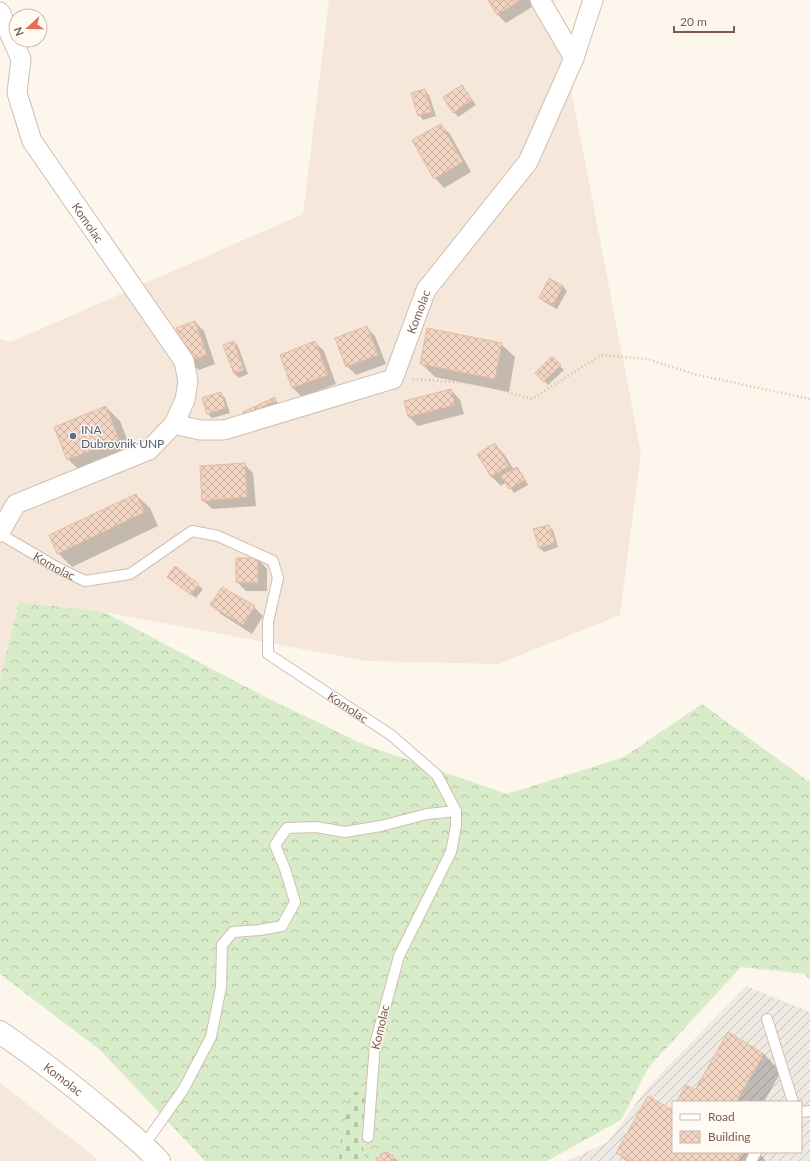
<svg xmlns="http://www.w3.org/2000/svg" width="810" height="1161" viewBox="0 0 810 1161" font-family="Lato,sans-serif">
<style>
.residential{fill:#f5e8da}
.industrial{fill:url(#industrial-furrows);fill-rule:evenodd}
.forest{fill:url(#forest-crowns)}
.cemetery{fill:url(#cemetery-stones)}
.shadow{fill:#0003}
.building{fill:url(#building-cross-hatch);stroke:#e6bba3}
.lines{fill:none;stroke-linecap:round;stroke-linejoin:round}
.lane-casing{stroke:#d1beb0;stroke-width:12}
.street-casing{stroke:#d1beb0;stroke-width:21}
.secondary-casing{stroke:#d6c0b0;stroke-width:24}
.path{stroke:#d9b8a5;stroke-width:2.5;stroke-dasharray:1 3;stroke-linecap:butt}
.lane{stroke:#fff;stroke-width:10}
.street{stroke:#fff;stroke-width:19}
.secondary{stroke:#fff;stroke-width:22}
.service-dot{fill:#5c6f8a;stroke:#fffaf3;stroke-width:1.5}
.labels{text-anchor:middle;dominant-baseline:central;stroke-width:3;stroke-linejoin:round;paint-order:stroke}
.street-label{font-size:12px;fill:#7a5c4d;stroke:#fffaf3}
.service-label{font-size:12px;fill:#4e5e75;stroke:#fffaf3;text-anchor:start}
</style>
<defs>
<pattern id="industrial-furrows" width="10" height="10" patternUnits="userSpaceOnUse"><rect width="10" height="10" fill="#efe9e4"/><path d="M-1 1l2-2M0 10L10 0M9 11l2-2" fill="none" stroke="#c7c0bb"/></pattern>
<pattern id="forest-crowns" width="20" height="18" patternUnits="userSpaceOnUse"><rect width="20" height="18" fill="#d8ecc9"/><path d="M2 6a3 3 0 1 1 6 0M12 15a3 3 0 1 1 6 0" fill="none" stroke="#b4c2a5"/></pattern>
<pattern id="cemetery-stones" width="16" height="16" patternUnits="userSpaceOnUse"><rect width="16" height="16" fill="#d8ecc9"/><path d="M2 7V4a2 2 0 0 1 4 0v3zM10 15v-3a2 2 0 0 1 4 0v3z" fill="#b4c2a5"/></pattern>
<pattern id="building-cross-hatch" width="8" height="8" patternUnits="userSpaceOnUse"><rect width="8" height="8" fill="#f3d5c3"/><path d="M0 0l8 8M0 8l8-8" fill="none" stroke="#cab0a1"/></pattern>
</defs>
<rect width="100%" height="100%" fill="#fdf6ec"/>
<path class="residential" d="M329,0H554L641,453L620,615L498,664L366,661L104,612L19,602L0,678V339L11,342L303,214Z
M0,1083L94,1156L98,1161H0Z"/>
<path class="industrial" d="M746,986L810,1012V1161H567L608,1142L648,1087ZM673,1102H801V1152H673Z"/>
<path class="forest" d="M19,602L104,612L261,695L365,745L507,794L624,757L702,704L808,781L810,780V980L805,974L741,967L649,1067L621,1120L547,1161H205L100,1050L0,974V678Z"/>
<path class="cemetery" d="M351,1092L365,1094L362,1141L365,1161H339L340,1145Z"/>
<path class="shadow" d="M489,0H532L535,5L506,23L497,14Z
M462,86L476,105L458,117L454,112Z
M425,90L429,95L436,116L423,120L419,115Z
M440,125L450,134L471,172L444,188L435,178Z
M563,286L567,291L557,309L544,302L540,298Z
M195,322L204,331L215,364L199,370L189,361Z
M366,327L375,336L386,364L356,375L347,366Z
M234,342L238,346L248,374L239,378L234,373Z
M315,342L324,351L336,384L302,397L293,388L281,355Z
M501,344L515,357L509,392L435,377L421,363Z
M552,358L564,370L548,385L536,373Z
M451,390L460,400L464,414L418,426L409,417Z
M221,393L225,398L230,413L212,418L208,414L203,399Z
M275,399L280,406L245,415Z
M106,407L120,421L132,452L82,473L68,459Z
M495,445L504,454L514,470L517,468L521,472L528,485L514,493L506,482L501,486L491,476Z
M244,464L253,473L256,506L212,509L203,500Z
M136,495L150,508L158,526L72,567L58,553Z
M548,526L553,530L558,547L544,552L540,548Z
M237,559H258L267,569V591H246L237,582Z
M175,568L203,589L196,598L173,581Z
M212,605L254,607L263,616L252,634L221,614Z
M764,1054L781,1072L764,1102H677Z
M673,1109V1152H758L766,1161H626L617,1153Z
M388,1153L398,1161H377Z"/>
<path class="building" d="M488,0H520L497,15Z
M462,85L472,100L453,113L443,97Z
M425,89L432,112L418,116L411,93Z
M441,124L463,162L434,179L412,140Z
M549,278L563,286L553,305L539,298Z
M195,321L207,355L189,361L176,328Z
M367,326L378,355L346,367L335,338Z
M427,328L502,343L495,379L420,364Z
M234,341L244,370L234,374L223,345Z
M315,341L328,375L292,388L280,355Z
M552,356L561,365L543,382L535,373Z
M451,389L455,405L408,417L404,401Z
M221,392L226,408L207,414L202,398Z
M275,397L276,401L244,415L243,412Z
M106,406L119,439L67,460L54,427Z
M495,443L509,466L491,477L477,454Z
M245,463L247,497L202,501L200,466Z
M517,467L525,480L509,489L501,476Z
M136,494L145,512L57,554L49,535Z
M549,525L555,543L539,548L533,529Z
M236,558H258V583L236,582Z
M175,566L199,584L191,595L167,577Z
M222,587L255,606L243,625L210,605Z
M728,1032L764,1054L736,1102H676L686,1085L695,1090Z
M648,1096L672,1110L673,1107V1152H743L738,1161H630L616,1153Z
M388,1152L389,1156L393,1155L394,1161H376V1158L381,1157L380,1154Z"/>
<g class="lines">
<defs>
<g id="lane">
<path id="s1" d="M0,534L58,568L85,581L130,574L192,531L218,536L273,561L278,578L268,622V654L391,735L437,775L456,811V826L451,852L399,956L375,1044L368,1137"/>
<path d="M767,1019L793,1102"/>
<path d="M801,1112L810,1111"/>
<path d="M144,1145L183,1090L211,1037L221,987L222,945L233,932L260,930L282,926L295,902L285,869L275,845L287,828L316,827L345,832L381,826L427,814L456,811"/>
<path d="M751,1161L756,1152"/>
</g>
<g id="street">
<path d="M540,0L574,58"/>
<path id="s2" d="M0,12L21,59L17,93L32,141L184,361L188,381L185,400L174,424"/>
<path id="s3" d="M0,532L16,504L149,450L174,424L200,430H224L393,379L426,290L528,162L574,58L593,0"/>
</g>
<g id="secondary">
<path id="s4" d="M0,1032C37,1058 73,1085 107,1114C125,1129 143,1144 159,1161"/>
</g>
</defs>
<use href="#lane" class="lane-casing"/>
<use href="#street" class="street-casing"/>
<use href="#secondary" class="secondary-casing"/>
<path class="path" d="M413,379L480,384L532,399L601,355L647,359L694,374L810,399"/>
<use href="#lane" class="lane"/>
<use href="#street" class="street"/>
<use href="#secondary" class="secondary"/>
</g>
<circle class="service-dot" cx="73" cy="436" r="4"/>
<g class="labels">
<g class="street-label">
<text stroke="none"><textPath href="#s2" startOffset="235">Komolac</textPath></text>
<text stroke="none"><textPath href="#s3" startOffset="511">Komolac</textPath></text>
<text stroke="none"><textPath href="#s1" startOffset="63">Komolac</textPath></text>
<text stroke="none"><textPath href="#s1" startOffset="496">Komolac</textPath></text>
<text transform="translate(380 1027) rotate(-77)">Komolac</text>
<text stroke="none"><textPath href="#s4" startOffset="79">Komolac</textPath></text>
</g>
<g class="service-label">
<text x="81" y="429">INA<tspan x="81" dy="14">Dubrovnik UNP</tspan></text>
</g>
</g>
<rect x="672" y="1101" width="130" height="52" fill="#fffaf3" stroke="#cabbb1"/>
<rect x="680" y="1114" width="20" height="6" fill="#ffffff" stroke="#cabbb1"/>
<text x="708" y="1121" font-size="12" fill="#7a5c4d">Road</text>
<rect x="680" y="1131" width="20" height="12" fill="url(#building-cross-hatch)" stroke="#cabbb1"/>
<text x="708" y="1141" font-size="12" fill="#7a5c4d">Building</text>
<g transform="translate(28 28) rotate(249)"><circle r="19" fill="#fffaf3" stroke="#cabbb1"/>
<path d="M0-3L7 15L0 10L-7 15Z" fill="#e76f51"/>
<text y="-6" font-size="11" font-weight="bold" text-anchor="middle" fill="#7a5c4d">N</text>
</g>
<path d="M674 26v6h60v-6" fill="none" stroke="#7a5c4d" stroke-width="2"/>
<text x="680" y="26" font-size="12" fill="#7a5c4d" stroke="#fffaf3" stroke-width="3" paint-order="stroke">20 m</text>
</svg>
